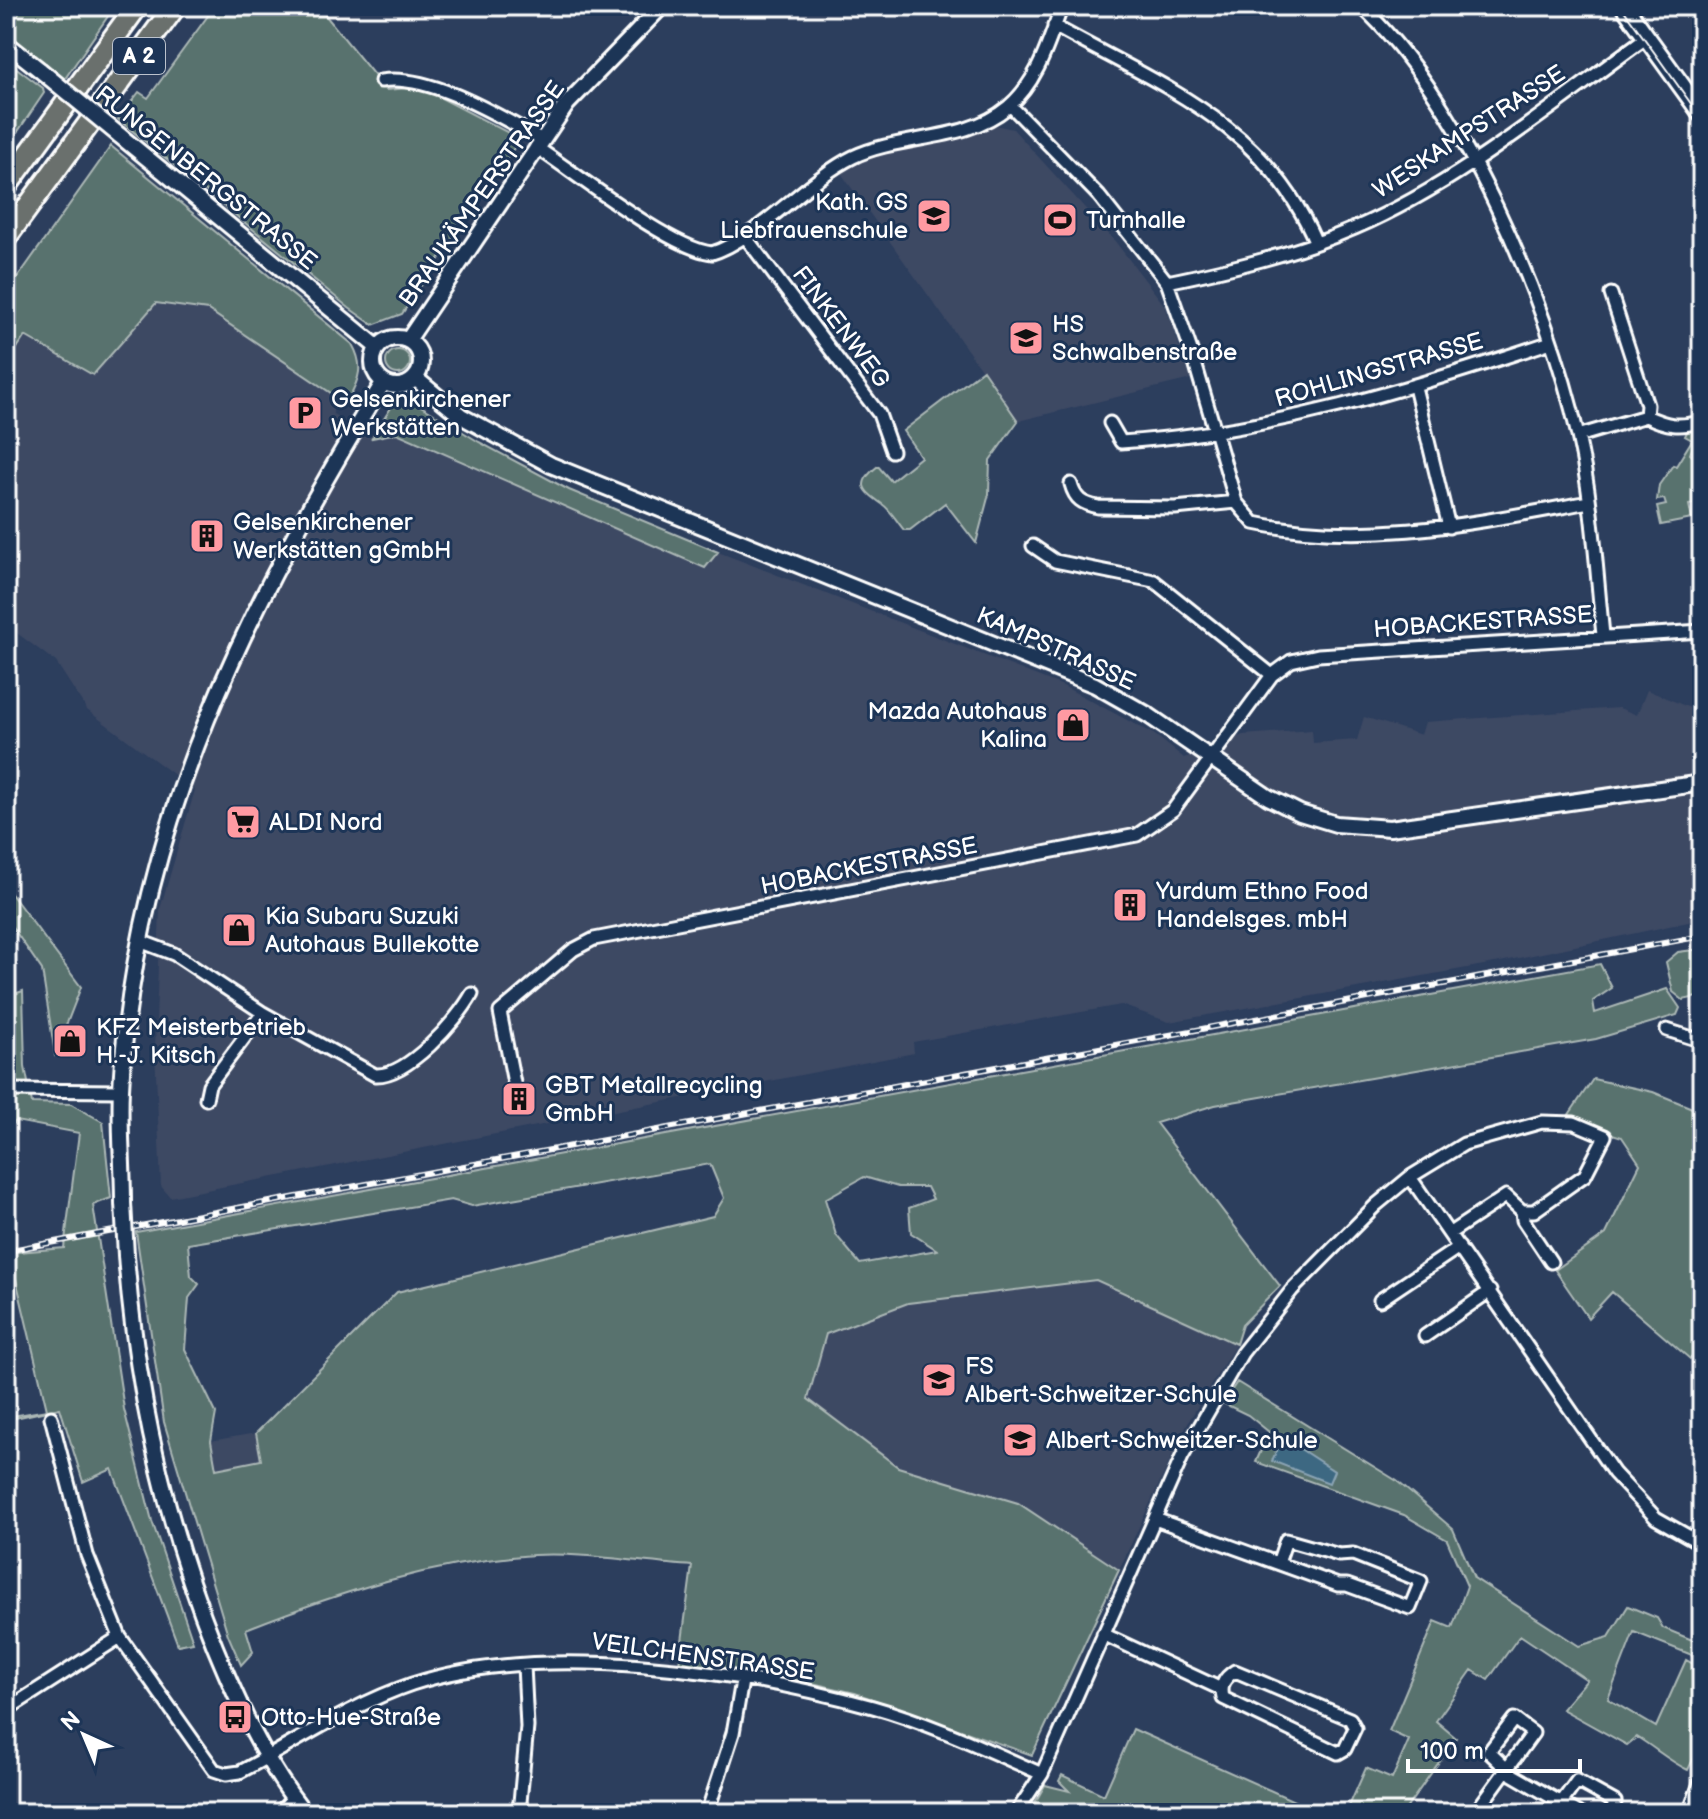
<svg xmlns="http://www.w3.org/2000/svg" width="1708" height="1819" viewBox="0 0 1708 1819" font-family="'Balsamiq Sans',sans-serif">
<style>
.built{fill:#3e4964}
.green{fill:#59726e;stroke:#acb8b6;stroke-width:2;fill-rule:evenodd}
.water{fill:#3d6882;stroke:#8ba4b4;stroke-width:2}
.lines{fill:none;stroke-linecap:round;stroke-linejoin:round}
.minor-casing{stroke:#fff;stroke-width:17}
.tertiary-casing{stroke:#fff;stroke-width:20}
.secondary-casing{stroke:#fff;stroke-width:22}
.motorway-casing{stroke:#fff;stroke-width:26}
.minor{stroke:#1d3557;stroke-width:11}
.tertiary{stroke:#1d3557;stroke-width:14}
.secondary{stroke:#1d3557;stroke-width:16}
.motorway{stroke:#6b706d;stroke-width:20}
.tram{stroke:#fff;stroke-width:2}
.rail-casing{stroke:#fff;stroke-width:6}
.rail{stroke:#1d3557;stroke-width:3;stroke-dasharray:9;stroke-linecap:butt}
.tertiary-bridge-casing{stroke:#fff;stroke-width:20;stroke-linecap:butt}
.tertiary-bridge{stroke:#1d3557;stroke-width:14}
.labels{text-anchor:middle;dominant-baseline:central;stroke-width:6;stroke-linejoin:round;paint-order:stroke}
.shield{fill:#1d3557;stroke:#bbc2cd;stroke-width:2}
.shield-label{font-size:22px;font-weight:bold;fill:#fff}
.street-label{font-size:24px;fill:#fff;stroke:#1d3557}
.poi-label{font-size:24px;fill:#fff;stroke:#1d3557;text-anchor:start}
</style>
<rect width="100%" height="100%" fill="#2c3e5d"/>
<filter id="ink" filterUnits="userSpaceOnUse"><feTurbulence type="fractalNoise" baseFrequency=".0125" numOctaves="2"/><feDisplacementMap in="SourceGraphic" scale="16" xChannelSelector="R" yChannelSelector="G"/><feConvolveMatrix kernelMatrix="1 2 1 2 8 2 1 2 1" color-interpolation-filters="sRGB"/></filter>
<g filter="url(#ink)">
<path class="built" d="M994,125L1013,129L1114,240L1165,306L1191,379L1018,421L841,173L868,158L964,137Z
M156,303L208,310L325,385L334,395L333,414L372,438L397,433L704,568L718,552L1063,686L1155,735L1184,758L1243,735L1312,730L1313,743L1357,740L1364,717L1421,735L1425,722L1619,708L1637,715L1647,690L1702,713V919L1500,962L1169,1022L1121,1005L913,1042L914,1053L170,1197L161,1186L155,1050L160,909L195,790L87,710L56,662L6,625V365L25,336L93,375Z
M1096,1280L1236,1344L1187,1424L1119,1570L1018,1503L898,1467L807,1399L826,1334L908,1303Z
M256,1433L261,1460L216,1469L211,1441Z"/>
<path class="green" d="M6,6H115L64,80L6,37Z
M215,6H318L386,90L420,87L520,139L402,314L373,325L349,308L118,119L139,92L148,98Z
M6,60L43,88L44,93L6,149Z
M111,146L352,344C364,365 360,379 348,399L334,395L208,310L156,303L93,375L25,336L6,365V294Z
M386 362a12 12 0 1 1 24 0a12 12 0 1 1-24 0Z
M983,370L1018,421L990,460L989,494L976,543L945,503L910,530H904C897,522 891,510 882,504C863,490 855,484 878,466L891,481L921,457L903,431Z
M408,398L479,442L569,490L718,552L705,568L397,433L372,438L392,406Z
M1702,425L1690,454L1695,458L1702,449V474L1699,475L1702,518L1696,503L1689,505L1692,519L1661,525L1657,507L1666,505L1664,499L1657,500L1659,485L1673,465L1676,466L1692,440L1685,436L1688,430Z
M6,887L81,987L55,1054L42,970L6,918Z
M1702,949V996L1683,1000L1673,992L1666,962L1678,952Z
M1600,964L1612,988L1593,1001L1595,1013L1667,989L1680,1008L1677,1015L1596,1039L1215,1105L1156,1123L1280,1286L1242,1325L1236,1344L1096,1280L908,1303L826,1334L808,1399L898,1467L1018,1503L1119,1570L1032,1755L855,1693L803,1681L679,1664L692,1566C642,1563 583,1552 534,1555C433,1562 340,1592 246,1629L253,1652L241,1665L228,1635L164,1422L136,1232ZM710,1164L724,1198L713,1216L397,1292L256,1433L261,1460L216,1469L211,1441L216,1413L185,1349L189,1298L199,1284L191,1276L188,1244L451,1200L472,1206ZM864,1177L898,1187H927L933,1199L909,1208L911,1233L937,1250L860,1264L836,1235L825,1199Z
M23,991L25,1067L32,1103L71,1104L103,1122L111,1198L93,1205L124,1409L152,1521L193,1642L178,1645L112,1469L83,1482L60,1408L6,1420V1417L47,1410L16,1279H6V1253L64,1248L79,1133L16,1121L6,1132V997Z
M1593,1079L1653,1092L1702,1112V1347L1690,1359L1612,1292L1588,1318L1555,1270L1606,1234L1640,1164L1622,1137L1566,1119Z
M1237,1382L1397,1481L1453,1529L1474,1578L1579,1646L1609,1637L1628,1606L1657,1618L1663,1628L1702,1644V1659L1634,1632L1608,1699L1656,1727L1686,1660L1702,1669V1741L1688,1770C1669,1761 1655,1748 1637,1737L1627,1745L1562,1709L1587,1680L1520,1635L1488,1680L1472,1670L1436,1721L1456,1738L1403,1813H1346L1366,1768L1392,1779L1409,1740L1389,1731L1435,1621L1452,1628L1467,1586L1447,1540L1404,1515L1256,1462L1269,1432L1248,1415L1223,1403Z
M1133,1729L1321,1813H1029L1045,1785L1069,1791L1059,1781L1062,1775L1104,1795Z"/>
<path class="water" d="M1282,1437L1334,1471L1329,1483L1272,1461Z"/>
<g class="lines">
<defs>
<path id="minor" d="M1361,6C1462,100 1548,302 1578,436C1593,501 1596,569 1603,635
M1054,26C1161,86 1265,123 1316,243
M381,81C429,73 499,116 541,139
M1010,105L1099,196L1167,282L1192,353L1236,502L1254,523C1366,547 1479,522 1589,502
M536,147C574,172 671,249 712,253C754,241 808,179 853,157C901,134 965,143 1008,107C1038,82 1049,41 1062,6
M744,235L879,414L892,451
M1167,282C1230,269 1295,254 1355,228C1461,182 1554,104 1647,37
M1415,387L1449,527
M1646,416C1667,426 1680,428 1702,421
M1110,423L1121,442C1271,432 1410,389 1551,342
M1578,436L1646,416L1647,405L1611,294
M1071,484C1075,499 1082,504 1098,507L1175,508L1236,502
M1033,546L1055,561L1154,581L1272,675
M140,941L174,954L263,1013L375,1075C407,1077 457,1021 472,994
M1667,1030L1702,1041
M515,1088L500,1012L573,950L594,939L1137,835L1173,810L1272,675L1291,661L1318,655L1702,631
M6,1090L121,1091
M206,1099L209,1085L263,1013
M1410,1177L1614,1473L1656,1518L1702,1544
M1522,1211L1523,1220L1551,1262
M1380,1300L1459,1247
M1425,1336L1490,1291
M51,1417L87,1555L120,1637L214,1770L226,1774L240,1772C297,1742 350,1705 412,1684C543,1641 742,1671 873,1707C930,1723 987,1750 1042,1774
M1155,1519L1338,1585H1347L1410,1608L1421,1581L1353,1554L1339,1555L1286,1540L1278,1563
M1103,1634L1221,1689
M1235,1671L1350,1719L1355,1728L1345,1749L1338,1753L1223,1698C1220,1685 1224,1678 1235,1671Z
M6,1710L120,1637
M1561,1803L1577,1781L1615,1802L1612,1813
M279,1813L293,1798
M519,1813L527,1727L524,1665
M707,1813L733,1733L742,1681
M1016,1813L1042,1774L1182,1457L1242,1353L1292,1290L1376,1205L1410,1177L1464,1144L1542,1122L1574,1123L1605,1136L1585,1175L1534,1211H1522L1506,1196L1450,1233
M1475,1813L1533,1733L1514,1719L1489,1752L1513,1775L1579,1813
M1689,1813L1702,1778"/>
<path id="tertiary" d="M6,43L40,70
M119,135L377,347
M373 362a24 24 0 1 1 48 0a24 24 0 1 1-48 0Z
M408,340L567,104L662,6
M415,378L461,416L551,465L1095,685L1148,715L1268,797L1300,813L1336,824L1390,828L1702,783
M123,1203C123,1165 119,1126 121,1089C134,828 250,600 383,383
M126,1255C136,1391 164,1519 215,1647C239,1705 265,1764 305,1813"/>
<path id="secondary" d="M1624,6L1702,114"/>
<path id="motorway" d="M6,186L137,6
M6,237L175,6"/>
</defs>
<use href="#minor" class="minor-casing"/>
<use href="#tertiary" class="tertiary-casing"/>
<use href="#secondary" class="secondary-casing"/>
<use href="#motorway" class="motorway-casing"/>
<use href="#minor" class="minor"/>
<use href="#tertiary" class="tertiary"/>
<use href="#secondary" class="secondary"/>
<use href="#motorway" class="motorway"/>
<path class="tram" d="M1621,6L1702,119"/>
<defs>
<path id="rail" d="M6,1251L1702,936"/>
</defs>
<use href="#rail" class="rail-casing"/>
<use href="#rail" class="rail"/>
<defs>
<path id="tertiary-bridge" d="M40,70L119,135
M123,1203L126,1255"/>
</defs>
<use href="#tertiary-bridge" class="tertiary-bridge-casing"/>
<use href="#tertiary-bridge" class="tertiary-bridge"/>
</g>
</g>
<defs>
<symbol id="school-square" viewBox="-11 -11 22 22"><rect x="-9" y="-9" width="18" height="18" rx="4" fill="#ff9aa2" stroke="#1d3557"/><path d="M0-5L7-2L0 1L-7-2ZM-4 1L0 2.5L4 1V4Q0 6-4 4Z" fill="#111"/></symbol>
<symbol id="stadium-square" viewBox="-11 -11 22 22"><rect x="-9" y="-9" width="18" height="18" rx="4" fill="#ff9aa2" stroke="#1d3557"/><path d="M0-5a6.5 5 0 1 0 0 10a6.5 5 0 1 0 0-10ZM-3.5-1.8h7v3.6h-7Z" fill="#111"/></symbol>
<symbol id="parking-square" viewBox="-11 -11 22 22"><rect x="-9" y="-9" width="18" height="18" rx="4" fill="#ff9aa2" stroke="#1d3557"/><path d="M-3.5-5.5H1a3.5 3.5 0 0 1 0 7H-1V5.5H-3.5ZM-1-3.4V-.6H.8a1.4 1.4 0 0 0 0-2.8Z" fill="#111"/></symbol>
<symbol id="building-square" viewBox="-11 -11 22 22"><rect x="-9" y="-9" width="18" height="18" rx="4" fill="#ff9aa2" stroke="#1d3557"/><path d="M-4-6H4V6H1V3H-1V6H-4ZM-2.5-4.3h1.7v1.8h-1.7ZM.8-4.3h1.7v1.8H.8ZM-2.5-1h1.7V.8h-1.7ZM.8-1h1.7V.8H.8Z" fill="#111"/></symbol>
<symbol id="shop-square" viewBox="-11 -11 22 22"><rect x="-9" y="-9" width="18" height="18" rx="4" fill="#ff9aa2" stroke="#1d3557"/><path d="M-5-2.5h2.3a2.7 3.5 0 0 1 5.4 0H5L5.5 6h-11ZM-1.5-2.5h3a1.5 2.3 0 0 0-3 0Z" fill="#111"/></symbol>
<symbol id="supermarket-square" viewBox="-11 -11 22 22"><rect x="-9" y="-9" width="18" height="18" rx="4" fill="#ff9aa2" stroke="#1d3557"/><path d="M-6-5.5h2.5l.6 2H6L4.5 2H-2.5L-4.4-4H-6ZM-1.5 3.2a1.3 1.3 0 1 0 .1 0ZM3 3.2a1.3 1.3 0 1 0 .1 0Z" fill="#111"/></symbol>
<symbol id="bus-square" viewBox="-11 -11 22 22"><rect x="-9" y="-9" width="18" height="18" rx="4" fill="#ff9aa2" stroke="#1d3557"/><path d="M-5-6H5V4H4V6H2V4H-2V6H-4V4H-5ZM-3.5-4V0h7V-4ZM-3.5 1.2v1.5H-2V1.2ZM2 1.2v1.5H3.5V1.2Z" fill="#111"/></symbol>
</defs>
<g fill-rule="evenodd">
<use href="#school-square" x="914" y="196" width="40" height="40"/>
<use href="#stadium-square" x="1040" y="200" width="40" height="40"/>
<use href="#school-square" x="1006" y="318" width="40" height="40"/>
<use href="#parking-square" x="285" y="393" width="40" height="40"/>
<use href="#building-square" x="187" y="516" width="40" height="40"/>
<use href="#shop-square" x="1053" y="705" width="40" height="40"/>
<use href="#supermarket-square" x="223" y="802" width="40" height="40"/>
<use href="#building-square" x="1110" y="885" width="40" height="40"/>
<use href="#shop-square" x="219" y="910" width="40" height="40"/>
<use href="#shop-square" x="50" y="1021" width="40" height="40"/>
<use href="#building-square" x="499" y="1079" width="40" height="40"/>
<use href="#school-square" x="919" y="1360" width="40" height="40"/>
<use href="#school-square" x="1000" y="1420" width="40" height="40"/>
<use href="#bus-square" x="215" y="1697" width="40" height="40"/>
</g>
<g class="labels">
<rect class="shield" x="113" y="38" width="52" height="36" rx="6"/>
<g class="shield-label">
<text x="139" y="56">A 2</text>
</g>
<g class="street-label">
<text transform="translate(1469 132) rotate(-33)">WESKAMPSTRASSE</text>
<text transform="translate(206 178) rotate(39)">RUNGENBERGSTRASSE</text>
<text transform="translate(482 194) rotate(-55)">BRAUKÄMPERSTRASSE</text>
<text transform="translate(841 327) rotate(53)">FINKENWEG</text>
<text transform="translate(1379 370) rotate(-16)">ROHLINGSTRASSE</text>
<text transform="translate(1483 622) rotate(-4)">HOBACKESTRASSE</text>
<text transform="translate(1056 649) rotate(24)">KAMPSTRASSE</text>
<text transform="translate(869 866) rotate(-11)">HOBACKESTRASSE</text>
<text transform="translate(703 1657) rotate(8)">VEILCHENSTRASSE</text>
</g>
<g class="poi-label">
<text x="908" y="202" text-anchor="end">Kath. GS<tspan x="908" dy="28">Liebfrauenschule</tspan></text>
<text x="1086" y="220">Turnhalle</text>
<text x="1052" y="324">HS<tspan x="1052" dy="28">Schwalbenstraße</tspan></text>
<text x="331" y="399">Gelsenkirchener<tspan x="331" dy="28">Werkstätten</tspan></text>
<text x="233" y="522">Gelsenkirchener<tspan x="233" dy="28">Werkstätten gGmbH</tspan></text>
<text x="1047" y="711" text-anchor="end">Mazda Autohaus<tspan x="1047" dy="28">Kalina</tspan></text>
<text x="269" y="822">ALDI Nord</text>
<text x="1156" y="891">Yurdum Ethno Food<tspan x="1156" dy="28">Handelsges. mbH</tspan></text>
<text x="265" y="916">Kia Subaru Suzuki<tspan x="265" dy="28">Autohaus Bullekotte</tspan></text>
<text x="96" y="1027">KFZ Meisterbetrieb<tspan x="96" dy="28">H.-J. Kitsch</tspan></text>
<text x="545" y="1085">GBT Metallrecycling<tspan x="545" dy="28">GmbH</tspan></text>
<text x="965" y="1366">FS<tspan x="965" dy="28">Albert-Schweitzer-Schule</tspan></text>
<text x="1046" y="1440">Albert-Schweitzer-Schule</text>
<text x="261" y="1717">Otto-Hue-Straße</text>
</g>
</g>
<rect width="1708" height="1819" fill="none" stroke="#1d3557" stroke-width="32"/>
<rect x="16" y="16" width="1676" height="1787" fill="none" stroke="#fff" stroke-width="3" filter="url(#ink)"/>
<g transform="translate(84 1735) rotate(316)" stroke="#1d3557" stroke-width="6" paint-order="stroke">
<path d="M0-6L14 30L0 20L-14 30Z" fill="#ffffff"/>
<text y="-12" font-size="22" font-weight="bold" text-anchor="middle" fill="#ffffff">N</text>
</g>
<path d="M1408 1759v12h172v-12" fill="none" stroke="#ffffff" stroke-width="4"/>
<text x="1420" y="1759" font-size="24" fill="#ffffff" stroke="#1d3557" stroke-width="6" paint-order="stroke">100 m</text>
</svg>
